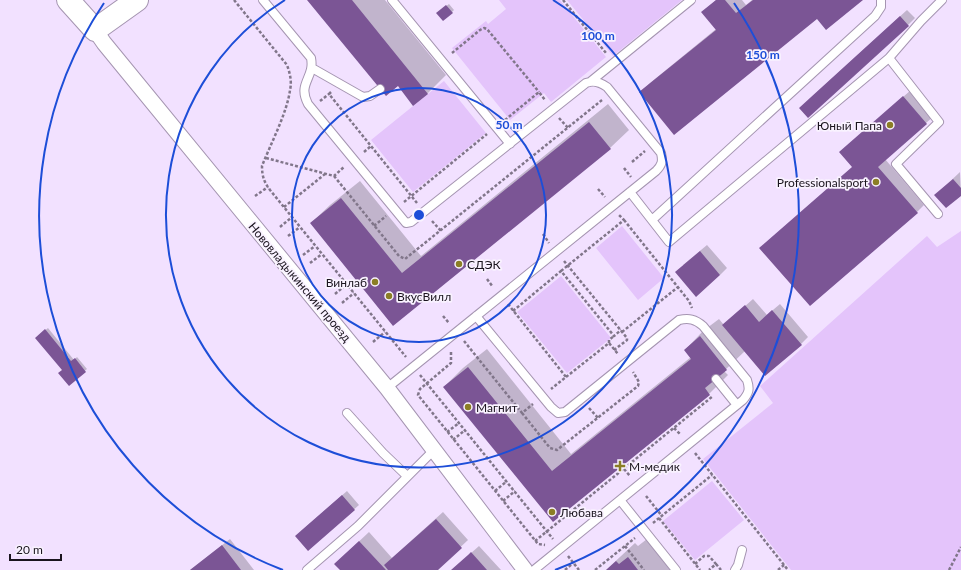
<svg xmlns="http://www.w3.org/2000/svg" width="961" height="570" viewBox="0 0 961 570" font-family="Lato,sans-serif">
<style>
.green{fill:#e4c4fb}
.shadow{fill:#0003}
.building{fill:#7b5595}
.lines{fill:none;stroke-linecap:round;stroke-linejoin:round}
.lane-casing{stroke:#a595b1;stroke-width:10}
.street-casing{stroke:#a595b1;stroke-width:17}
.secondary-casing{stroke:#a595b1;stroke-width:24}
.path{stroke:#81768a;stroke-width:2.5;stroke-dasharray:3 2;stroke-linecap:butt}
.lane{stroke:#fff;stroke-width:8}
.street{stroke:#fff;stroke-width:15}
.secondary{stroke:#fff;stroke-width:22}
.ring{fill:none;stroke:#1d4ed8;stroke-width:2}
.poi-dot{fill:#8b7e25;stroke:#f9f2ff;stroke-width:1.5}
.labels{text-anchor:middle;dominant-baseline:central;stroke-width:3.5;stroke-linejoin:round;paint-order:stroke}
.poi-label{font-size:12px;fill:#1a141e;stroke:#f9f2ff;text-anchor:start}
.street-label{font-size:12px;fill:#1a141e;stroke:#f9f2ff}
.centre{fill:#1d4ed8;stroke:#f9f2ff;stroke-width:2}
.ring-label{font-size:12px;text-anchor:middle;font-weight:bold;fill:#1d4ed8;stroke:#f9f2ff;stroke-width:3.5;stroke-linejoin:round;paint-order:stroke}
</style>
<rect width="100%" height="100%" fill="#f2e1ff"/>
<path class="green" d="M499,0H560L606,57L551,102L544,93L510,120L452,48L486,21L488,24L506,9Z
M567,0H682L613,56Z
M444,81L486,133L413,192L371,140Z
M622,226L664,278L638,300L596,248Z
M961,231V570H791L703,459L773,403L760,386L927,236L937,247Z
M561,276L611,338L567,373L517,312Z
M712,481L744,520L695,560L663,521Z"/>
<path class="shadow" d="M309,0H385L446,75L428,93L413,105L398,85Z
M716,0H742L746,5L752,0H861L817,17L641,92L650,83L716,29L703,12Z
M449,4L454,10L452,12L440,11Z
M907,10L915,18L908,25L807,101Z
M911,90L934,116L885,159L924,205L917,212L853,167L840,152Z
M608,104L629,130L610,148L394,324L311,223L330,205L360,181L421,256Z
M960,172L961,194L943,188Z
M707,245L727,268L720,275L683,265Z
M753,299L767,315L780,304L808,337L801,344L745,351L724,371L728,375L709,394L553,520L444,387L463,368L487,349L571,454L691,357L685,350L703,331L719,319L724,325Z
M48,328L74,360L77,357L87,369L69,384L63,370L38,336Z
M347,491L359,505L308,550L301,531Z
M443,512L468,540L436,570H341L335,564L369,532L392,558Z
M230,539L254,570H190Z
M647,539L672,570H606L635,543L638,546Z
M479,546L501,570H452Z"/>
<path class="building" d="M307,0H352L428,94L413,106L398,86L386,96Z
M716,0H725L736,13L753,0H863L826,30L817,19L674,135L639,92L716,30L701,12Z
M446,5L453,13L443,21L436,13Z
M900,16L909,26L808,118L799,108Z
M903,96L927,124L878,167L918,213L810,306L759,248L852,167L839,152Z
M589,122L611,149L393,326L310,223L341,198L402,273Z
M953,179L961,188V196L946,208L934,195Z
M700,251L720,275L696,297L675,272Z
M745,305L759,322L772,310L802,345L765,376L722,325Z
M45,329L71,361L75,358L86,372L69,386L58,373L62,370L35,338Z
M700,336L727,370L705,388L710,395L553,522L443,387L468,367L552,471L691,359L684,350Z
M342,495L355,510L308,551L295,536Z
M436,519L462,548L438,570H388L384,565Z
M359,541L386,570H340L334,564Z
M222,545L241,570H190Z
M471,552L487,570H451L468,555Z
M628,557L638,570H606L616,561L619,564Z"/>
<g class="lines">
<defs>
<path id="lane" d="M263,0L311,58C315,78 297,83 308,104L406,223L411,222L586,83C594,80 600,82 607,87L661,153C663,161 662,165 656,171L387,388
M392,0L510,144
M889,58L939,122L896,164L938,214
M312,68L363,97L370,96L380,89
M590,82L691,0
M630,192L669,242L889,58L921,21L942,0
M652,220L875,16L881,7V0
M476,316L551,407L558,413L565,412L679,320C689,318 695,319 703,326L747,380C750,389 749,393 743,400L534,570
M716,379L737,405
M347,413L383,453L407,476
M620,500L676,570
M307,570L358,526L434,450
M735,570L738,565L742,550"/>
<path id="street" d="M95,30L104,43L387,388L525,570"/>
<path id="secondary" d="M68,0L95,30L137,0"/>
</defs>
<use href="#lane" class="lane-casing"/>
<use href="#street" class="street-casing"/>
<use href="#secondary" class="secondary-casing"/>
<path class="path" d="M234,0L287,65C290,73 292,82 290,90C287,113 271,143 262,166C262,176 264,182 270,190L406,357
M563,0L606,53
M452,53L480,30L484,28L487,29L539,92
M331,92L329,94L417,203
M320,101L329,94
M559,118L568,128
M505,120L539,92L545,100
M364,152L371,146
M266,158L334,176L344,167
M632,162L645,151
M624,168L631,177
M334,176L399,256L405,259L602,100
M598,189L605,197
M255,196L268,187
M404,202L487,134
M284,207L325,174
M624,220L689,301L692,308
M432,221L441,231
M374,226L386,216
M280,227L292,217
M543,234L549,243
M288,236L300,227
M303,255L315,246
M564,261L627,338V340L614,350
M310,263L322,254
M561,271L624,220L619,215
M487,279L493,287
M335,294L347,284
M342,303L354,293
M508,304L566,377L551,389
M513,311L561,271L614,336L621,330
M443,316L449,323
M622,332L678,287
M464,341L522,413L533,404
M373,342L385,332
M609,343V340L614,336
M451,352V363L420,389L418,395L538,544L545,545
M420,375L553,539
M566,377L609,343L618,354
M589,408L598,418
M522,413L550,448L557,450L638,386L639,382L633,372
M674,428L681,435
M447,432L459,423
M453,440L465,430
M695,453L788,570
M624,469L630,476
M495,491L507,481
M646,496L662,516
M503,501L515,491
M659,518L700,570
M653,523L712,475
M535,541L713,396
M625,546L644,570
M568,556L579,570
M695,564L704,556H709L716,564L709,570
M716,564L721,570
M565,570L573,563
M595,570L635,538
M778,570L784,565
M949,570L961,547"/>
<use href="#lane" class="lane"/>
<use href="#street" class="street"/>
<use href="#secondary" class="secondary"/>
</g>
<g class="ring">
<circle cx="419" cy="215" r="127"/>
<path d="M553 0A253 253 0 1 1 285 0"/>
<path d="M283 570A380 380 0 0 1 104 3M734 3A380 380 0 0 1 555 570"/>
</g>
<g class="poi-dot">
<circle cx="890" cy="125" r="4"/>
<circle cx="876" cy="182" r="4"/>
<circle cx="459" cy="264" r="4"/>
<circle cx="375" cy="282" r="4"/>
<circle cx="389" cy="296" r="4"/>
<circle cx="468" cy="407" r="4"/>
<path d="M618 460h4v4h4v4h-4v4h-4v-4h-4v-4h4z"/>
<circle cx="552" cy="512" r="4"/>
</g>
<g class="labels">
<g class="poi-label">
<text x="882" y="125" text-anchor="end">Юный Папа</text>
<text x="868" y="182" text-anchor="end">Professionalsport</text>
<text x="467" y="264">СДЭК</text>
<text x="367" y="282" text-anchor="end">Винлаб</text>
<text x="397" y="296">ВкусВилл</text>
<text x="476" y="407">Магнит</text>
<text x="629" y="466">М-медик</text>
<text x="560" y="512">Любава</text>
</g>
<g class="street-label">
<text transform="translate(300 282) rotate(50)">Нововладыкинский проезд</text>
</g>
</g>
<circle cx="419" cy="215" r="6" class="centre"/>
<g class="ring-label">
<text x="598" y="40">100 m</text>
<text x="763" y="59">150 m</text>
<text x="509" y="129">50 m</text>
</g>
<path d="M10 554v6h51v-6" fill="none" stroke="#1a141e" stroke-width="2"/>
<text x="16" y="554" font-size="12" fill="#1a141e" stroke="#f9f2ff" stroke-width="3" paint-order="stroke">20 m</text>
</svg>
